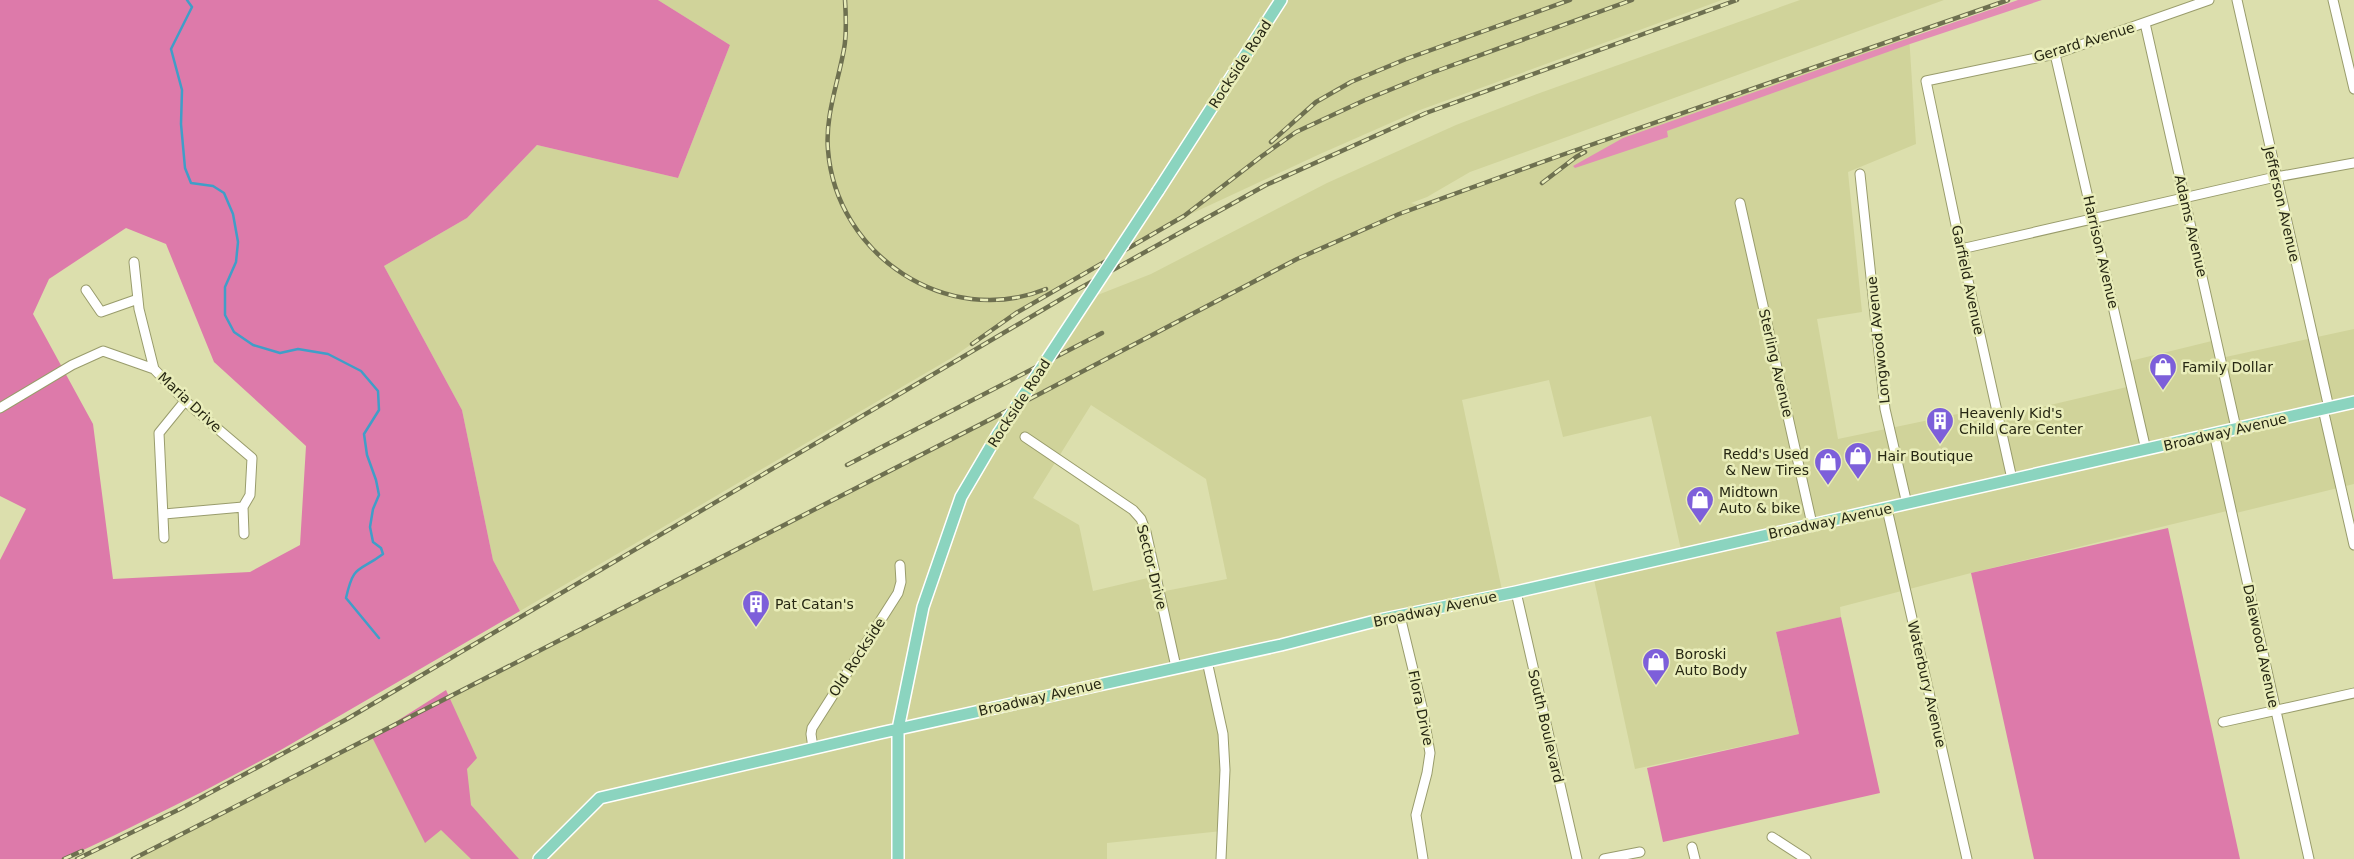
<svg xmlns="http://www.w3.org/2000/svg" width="2354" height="859" viewBox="0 0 2354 859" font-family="'DejaVu Sans',sans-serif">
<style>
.built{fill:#d0d39a;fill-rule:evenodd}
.green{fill:#e38cb4}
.forest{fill:#dd7aaa;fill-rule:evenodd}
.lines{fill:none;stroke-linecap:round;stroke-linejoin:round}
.stream{stroke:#409ec8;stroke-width:2.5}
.minor-casing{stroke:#999c6c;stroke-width:11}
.major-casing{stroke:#fff;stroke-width:14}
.minor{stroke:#fff;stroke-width:9}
.major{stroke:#8bd4bf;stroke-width:11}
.rail-casing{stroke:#6e7050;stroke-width:4.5}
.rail{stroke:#e9edba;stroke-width:2.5;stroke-dasharray:8;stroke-linecap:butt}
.major-bridge-casing{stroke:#fff;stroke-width:14;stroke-linecap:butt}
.major-bridge{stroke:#8bd4bf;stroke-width:11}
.labels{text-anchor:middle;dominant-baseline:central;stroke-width:5;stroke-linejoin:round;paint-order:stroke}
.street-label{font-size:14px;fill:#262713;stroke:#e9edba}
.poi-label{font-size:14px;fill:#262713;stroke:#e9edba;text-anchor:start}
</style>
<rect width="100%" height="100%" fill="#dcdfad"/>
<path class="built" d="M658,0H1722L1420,110L1320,154L1167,225L1016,313L953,357L520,611L493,560L462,410L384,266L467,218L537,145L678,178L730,45Z
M1800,0H1944L1470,172L1427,197L1411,203L1421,206L1559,156L1909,35L1916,144L1848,172L1862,312L1817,319L1838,439L1996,406L1999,417L2131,386L2126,362L2216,340L2221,358L2354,329V484L2232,514L2231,510L1971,573L1840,607L1841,617L1776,632L1799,734L1635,769L1593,575L1682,554L1651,416L1563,437L1549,380L1462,400L1503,595L1208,661L1223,734L1222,831L1107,843V859H131L1013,407L1095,296L1151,274L1327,183L1456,125L1537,94ZM1091,405L1206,479L1227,579L1160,592L1156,576L1093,591L1079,525L1033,498Z"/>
<path class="green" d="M2018,0H2042L1910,44L1667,131L1668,137L1575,168L1573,166L1623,138Z"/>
<path class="forest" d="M0,0H658L730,45L678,178L537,145L467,218L384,266L462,410L493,560L520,611L279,751L200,793L113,836L64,859H0V560L26,509L0,496ZM126,228L166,244L214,362L306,446L300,545L250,572L113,579L93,424L33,314L49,279Z
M2168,528L2240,859H2034L1971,573Z
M1841,617L1880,793L1663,842L1647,768L1799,734L1776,632Z
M446,690L477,758L467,769L471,805L519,859H471L441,830L425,843L372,737Z"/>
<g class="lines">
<path class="stream" d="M187,0L192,7L171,49L182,90L181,124L185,168L191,183L213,186L224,193L233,214L238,242L236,262L225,287V315L234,332L253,345L280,353L298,349L328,354L361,371L378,391L379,410L364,434L367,455L376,480L379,495L373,509L370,527L373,542L381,548L383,554C358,573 354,563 346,598L379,638"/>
<defs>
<path id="minor" d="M2237,0L2329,408
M2333,0L2354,89
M2145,23L2236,428
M2055,54L2146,450
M1860,174L1885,409L1907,504
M1740,203L1812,524
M1961,249L2271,178L2354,163
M134,262L139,309L154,369
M86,290L101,312L138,299
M0,408L72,365L103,351L154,369L185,401L252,458L250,495L243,507L244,534
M2323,409L2354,545
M2214,433L2309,859
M1025,437L1133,510L1141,519L1146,532L1176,667
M2012,479L1961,249L1926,81L2055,54L2209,0
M1887,509L1967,859
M164,514L243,507
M164,538L159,433L185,401
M1516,592L1577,859
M1400,616L1422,707L1430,753L1427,773L1416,815L1423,859
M1207,661L1223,734L1225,770L1221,859
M2223,722L2354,693
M813,748L811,734L812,728L898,593L901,582L900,565
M1772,837L1806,859
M1692,847L1695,859
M1604,859L1640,852"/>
<path id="major" d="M1158,191L1281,0
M539,859L600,798L880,733L1281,645L1379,620L1516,592L2354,402
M898,859V729L923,607L961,497L998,434"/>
</defs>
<use href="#minor" class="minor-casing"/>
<use href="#major" class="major-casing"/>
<use href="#minor" class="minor"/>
<use href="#major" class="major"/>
<defs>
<path id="rail" d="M845,0C846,16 847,33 844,49C838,83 825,116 828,150C836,255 947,329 1046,289
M1271,142L1316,102L1351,82L1406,59L1570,0
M1542,183L1576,157L1585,152
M972,344L1016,313L1184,216L1262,156L1296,132L1365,100L1431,73L1632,0
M847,465L1102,333
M64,859L82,851
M77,859L180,809L347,719L1073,292L1266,185L1426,113L1737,0
M133,859L1026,401L1297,259L1399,214L1559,156L2008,0"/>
</defs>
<use href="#rail" class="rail-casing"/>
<use href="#rail" class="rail"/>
<defs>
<path id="major-bridge" d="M998,434L1158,191"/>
</defs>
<use href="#major-bridge" class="major-bridge-casing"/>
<use href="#major-bridge" class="major-bridge"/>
</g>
<defs>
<symbol id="shop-pin" viewBox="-11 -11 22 30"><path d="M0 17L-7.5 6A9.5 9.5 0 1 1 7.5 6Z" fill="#7d5fda" stroke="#e9edba"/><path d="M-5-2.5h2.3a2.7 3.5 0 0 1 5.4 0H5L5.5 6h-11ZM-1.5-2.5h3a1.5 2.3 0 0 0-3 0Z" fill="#fff"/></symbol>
<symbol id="building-pin" viewBox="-11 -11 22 30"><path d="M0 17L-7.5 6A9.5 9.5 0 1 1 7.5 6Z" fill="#7d5fda" stroke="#e9edba"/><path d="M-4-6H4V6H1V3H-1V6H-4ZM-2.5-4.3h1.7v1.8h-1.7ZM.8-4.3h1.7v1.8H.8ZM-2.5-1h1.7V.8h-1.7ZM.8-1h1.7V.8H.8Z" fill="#fff"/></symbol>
</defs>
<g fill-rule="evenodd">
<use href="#shop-pin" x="2147" y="351" width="32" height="43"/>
<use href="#building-pin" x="1924" y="405" width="32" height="43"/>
<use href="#shop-pin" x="1842" y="440" width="32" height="43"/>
<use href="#shop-pin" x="1812" y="446" width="32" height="43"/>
<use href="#shop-pin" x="1684" y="484" width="32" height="43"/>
<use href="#building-pin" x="740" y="588" width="32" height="43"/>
<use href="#shop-pin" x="1640" y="646" width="32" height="43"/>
</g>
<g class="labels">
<g class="street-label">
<text transform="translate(2084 42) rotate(-17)">Gerard Avenue</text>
<text transform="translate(1240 64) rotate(-57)">Rockside Road</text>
<text transform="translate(2282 204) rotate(77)">Jefferson Avenue</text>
<text transform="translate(2191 226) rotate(77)">Adams Avenue</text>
<text transform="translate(2101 252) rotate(77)">Harrison Avenue</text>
<text transform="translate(1968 280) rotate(78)">Garfield Avenue</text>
<text transform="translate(1878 340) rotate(-96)">Longwood Avenue</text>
<text transform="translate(1776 363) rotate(77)">Sterling Avenue</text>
<text transform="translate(190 402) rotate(43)">Maria Drive</text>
<text transform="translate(1019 403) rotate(-57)">Rockside Road</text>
<text transform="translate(2225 432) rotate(-13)">Broadway Avenue</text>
<text transform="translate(1830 521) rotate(-12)">Broadway Avenue</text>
<text transform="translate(1152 567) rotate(76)">Sector Drive</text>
<text transform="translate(1435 609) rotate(-12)">Broadway Avenue</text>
<text transform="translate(2261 646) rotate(78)">Dalewood Avenue</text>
<text transform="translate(857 657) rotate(-57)">Old Rockside</text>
<text transform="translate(1927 684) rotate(77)">Waterbury Avenue</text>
<text transform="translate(1040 697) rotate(-13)">Broadway Avenue</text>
<text transform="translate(1421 708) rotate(78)">Flora Drive</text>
<text transform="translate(1546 726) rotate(77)">South Boulevard</text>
</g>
<g class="poi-label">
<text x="2182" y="367">Family Dollar</text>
<text x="1959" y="413">Heavenly Kid's<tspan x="1959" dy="16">Child Care Center</tspan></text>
<text x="1809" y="454" text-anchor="end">Redd's Used<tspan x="1809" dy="16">&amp; New Tires</tspan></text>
<text x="1877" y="456">Hair Boutique</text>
<text x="1719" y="492">Midtown<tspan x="1719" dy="16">Auto &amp; bike</tspan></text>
<text x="775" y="604">Pat Catan's</text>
<text x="1675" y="654">Boroski<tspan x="1675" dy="16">Auto Body</tspan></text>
</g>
</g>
</svg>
